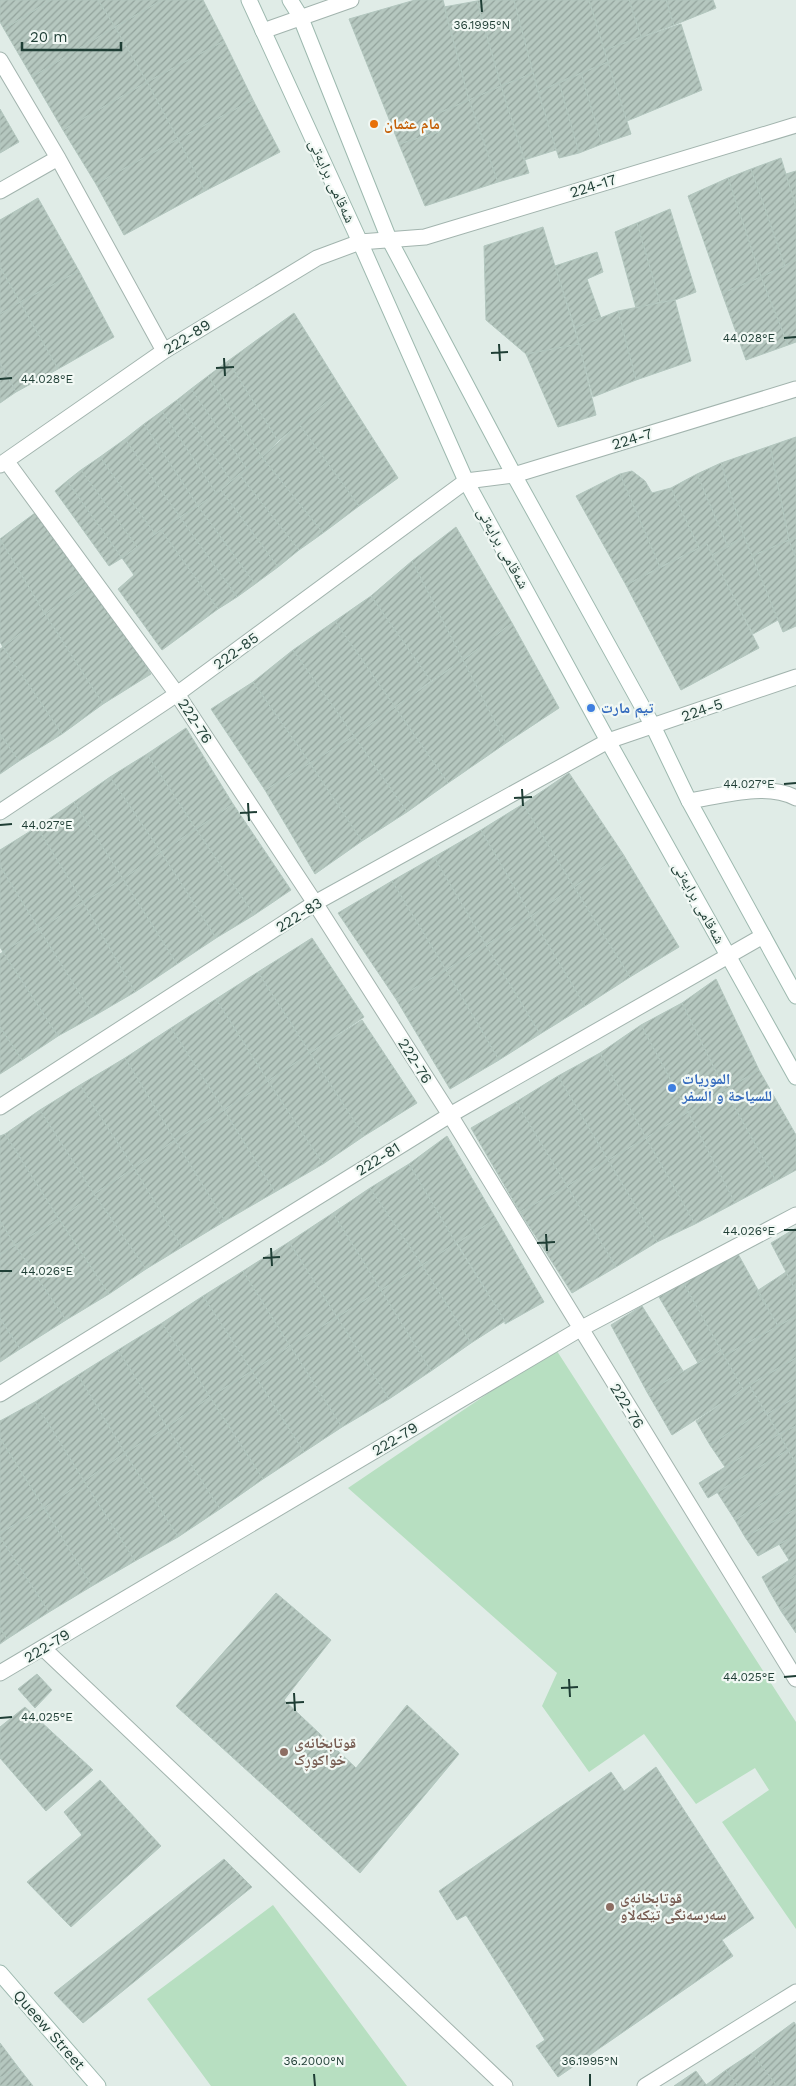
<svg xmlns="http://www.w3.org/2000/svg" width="796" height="2086" viewBox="0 0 796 2086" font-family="'Work Sans','Noto Naskh Arabic',sans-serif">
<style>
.grass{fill:#b7dfc1}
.building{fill:url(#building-hatch);stroke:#b2c6be}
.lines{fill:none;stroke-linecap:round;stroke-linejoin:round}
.lane-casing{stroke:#a2b4ae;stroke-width:17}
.street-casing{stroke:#a2b4ae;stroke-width:17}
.secondary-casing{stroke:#9db9af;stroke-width:17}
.lane{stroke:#fff;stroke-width:15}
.street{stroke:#fff;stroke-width:15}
.secondary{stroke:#fff;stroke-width:15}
.ticks{fill:none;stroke:#1f3e35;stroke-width:2}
.food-dot{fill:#e8710a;stroke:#f1f8f4;stroke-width:2}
.shop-dot{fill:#3f7fe0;stroke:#f1f8f4;stroke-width:2}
.education-dot{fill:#8d6e63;stroke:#f1f8f4;stroke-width:2}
.labels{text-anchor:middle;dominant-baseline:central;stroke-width:4.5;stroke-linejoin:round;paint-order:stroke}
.food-label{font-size:15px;font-weight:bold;fill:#c56008;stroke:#f1f8f4;text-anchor:start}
.street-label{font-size:15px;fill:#1f3e35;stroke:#f1f8f4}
.shop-label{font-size:15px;font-weight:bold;fill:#366cbe;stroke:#f1f8f4;text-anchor:start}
.education-label{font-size:15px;font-weight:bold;fill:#785e54;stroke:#f1f8f4;text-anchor:start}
.ticks-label{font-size:12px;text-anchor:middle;fill:#1f3e35;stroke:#f1f8f4;stroke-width:4.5;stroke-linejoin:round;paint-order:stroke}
</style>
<defs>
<pattern id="building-hatch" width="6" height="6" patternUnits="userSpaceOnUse" patternTransform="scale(1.25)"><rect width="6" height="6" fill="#b5c7bf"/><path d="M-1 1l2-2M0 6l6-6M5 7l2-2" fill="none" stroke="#93a39c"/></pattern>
</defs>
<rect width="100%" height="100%" fill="#e0ece7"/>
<path class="grass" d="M555,1348L796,1722V1929L722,1822L769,1790L755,1768L696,1804L644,1734L589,1772L542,1706L557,1673L348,1488Z
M273,1905L407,2086H211L147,1999Z"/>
<path class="building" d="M0,0H51L4,29L0,22Z
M51,0H98L115,27L32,77L4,29Z
M98,0H162L115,27Z
M162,0H203L224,41L147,82L115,27Z
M415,0H443L469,100L434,115L439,132L399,144L349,19Z
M484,0H514L533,73L501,86L477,1Z
M514,0H589L608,62L538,92Z
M589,0H629L641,37L604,50Z
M629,0H666L674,25L641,37Z
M666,0H713L716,8L674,25Z
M477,1L501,86L469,100L444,7Z
M681,24L702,90L627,121L604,50Z
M115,27L147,82L63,130L32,77Z
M224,41L253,100L178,139L147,82Z
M608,62L631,134L602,144L581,73Z
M533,73L556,150L524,160L501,86Z
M581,73L602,144L579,153L559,82Z
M147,82L178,139L96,184L63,130Z
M559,82L579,153L559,158L538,92Z
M501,86L529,173L498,182L469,100Z
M253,100L280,152L205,191L178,139Z
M469,100L498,182L425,206L399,144L439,132L434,115Z
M0,109L19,142L0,153Z
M178,139L205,191L124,235L96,184Z
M781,158L796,207V260L785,266L751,169Z
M751,169L785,266L761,277L728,178Z
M796,171V207L786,174Z
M728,178L761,277L722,293L688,196Z
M38,198L79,271L20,302L0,267V220Z
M670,209L696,292L675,300L660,302L637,223Z
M637,223L660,302L636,308L615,232Z
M543,227L579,344L526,354L486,320L484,246Z
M597,252L603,272L587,279L601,318L575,328L555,266Z
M796,260V342L788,345L761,277Z
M0,267L20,302L0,314Z
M79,271L114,337L58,369L20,302Z
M761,277L788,345L746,360L722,293Z
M675,300L691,361L636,380L618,311Z
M20,302L58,369L16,392L0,363V314Z
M618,311L636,380L593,397L575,328Z
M294,313L342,390L278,441L228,361Z
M579,344L596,415L558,427L526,354Z
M228,361L278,441L262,457L208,376Z
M0,363L16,392L0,403Z
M208,376L262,457L247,469L191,389Z
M191,389L247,469L231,481L177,400Z
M342,390L398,478L359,506L299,424Z
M177,400L231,481L216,493L162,411Z
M162,411L216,493L198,506L144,424Z
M144,424L198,506L180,517L125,439Z
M299,424L359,506L323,533L262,457Z
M796,437V538L789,540L770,446Z
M125,439L180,517L155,534L100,457Z
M770,446L789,540L752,556L744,536L721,463Z
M100,457L155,534L137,547L81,470Z
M262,457L323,533L299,550L239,474Z
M721,463L744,536L728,547L697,474Z
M81,470L137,547L122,558L67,481Z
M632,471L645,481L652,493L671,488L699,548L660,567L620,474Z
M239,474L299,550L278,567L221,490Z
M620,474L660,567L626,585L576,496Z
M697,474L728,547L712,555L707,544L699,548L671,488Z
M67,481L122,558L109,566L55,491Z
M221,490L278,567L255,584L198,506Z
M198,506L255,584L237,597L180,517Z
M39,510L92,581L45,614L0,539Z
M180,517L237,597L218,609L161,530Z
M456,527L512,623L463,660L412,561Z
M161,530L218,609L162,650L118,589L134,575L122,558Z
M744,536L778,620L753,634L712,555Z
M796,538V558L789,540Z
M0,539L45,614L3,647L0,642Z
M789,540L796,558V626L783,632L752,556Z
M707,544L759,648L681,690L626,585Z
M412,561L463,660L431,681L371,596Z
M92,581L151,674L103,704L45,614Z
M371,596L431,681L395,707L335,621Z
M45,614L103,704L62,734L3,647Z
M335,621L395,707L354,736L293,650Z
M512,623L559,708L506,743L463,660Z
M3,647L62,734L19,761L0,734V649Z
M293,650L354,736L310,763L253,682Z
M463,660L506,743L448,783L395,707Z
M253,682L310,763L265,790L211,709Z
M395,707L448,783L407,812L354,736Z
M186,728L233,804L196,829L147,754Z
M0,734L19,761L0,774Z
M354,736L407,812L362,841L310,763Z
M147,754L196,829L161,852L110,777Z
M310,763L362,841L315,874L265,790Z
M569,773L623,854L574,887L523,804Z
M110,777L161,852L123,879L74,802Z
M74,802L123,879L83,902L37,827Z
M233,804L291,890L254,915L196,829Z
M523,804L574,887L531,916L481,830Z
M37,827L83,902L39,929L0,866V850Z
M196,829L254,915L216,938L161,852Z
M481,830L531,916L486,945L434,857Z
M161,852L216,938L177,964L123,879Z
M623,854L679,947L630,977L574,887Z
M434,857L486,945L446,970L392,881Z
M0,866L39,929L3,952L0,947Z
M123,879L177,964L135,992L83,902Z
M392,881L446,970L396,999L338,913Z
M574,887L630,977L585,1006L531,916Z
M83,902L135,992L94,1016L39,929Z
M531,916L585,1006L540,1034L486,945Z
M39,929L94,1016L58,1036L3,952Z
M312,938L364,1017L310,1053L258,972Z
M486,945L540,1034L499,1060L446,970Z
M3,952L58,1036L22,1060L0,1027V954Z
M446,970L499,1060L450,1089L396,999Z
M258,972L310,1053L268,1081L216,999Z
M716,979L759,1070L725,1090L682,1003Z
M216,999L268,1081L224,1110L171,1028Z
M682,1003L725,1090L688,1112L641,1025Z
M362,1020L417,1103L364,1136L310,1053Z
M641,1025L688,1112L646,1138L600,1053Z
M0,1027L22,1060L0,1074Z
M171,1028L224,1110L175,1140L125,1058Z
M310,1053L364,1136L323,1164L268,1081Z
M600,1053L646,1138L608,1160L558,1076Z
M125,1058L175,1140L134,1168L80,1085Z
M759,1070L796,1135V1170L776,1181L725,1090Z
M558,1076L608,1160L567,1186L516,1102Z
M268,1081L323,1164L275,1192L224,1110Z
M80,1085L134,1168L94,1194L40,1110Z
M725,1090L776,1181L735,1203L688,1112Z
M516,1102L567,1186L520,1212L471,1128Z
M40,1110L94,1194L59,1219L5,1134Z
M224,1110L275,1192L225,1221L175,1140Z
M688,1112L735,1203L695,1224L646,1138Z
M5,1134L59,1219L15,1245L0,1221V1136Z
M447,1136L496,1219L456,1243L409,1164Z
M646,1138L695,1224L657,1242L608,1160Z
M175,1140L225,1221L182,1247L134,1168Z
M608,1160L657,1242L616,1267L567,1186Z
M409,1164L456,1243L422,1265L370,1188Z
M134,1168L182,1247L146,1269L94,1194Z
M567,1186L616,1267L572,1293L520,1212Z
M370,1188L422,1265L381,1290L333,1213Z
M94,1194L146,1269L109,1294L59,1219Z
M333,1213L381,1290L337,1317L289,1242Z
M59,1219L109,1294L66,1320L15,1245Z
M496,1219L544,1302L505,1324V1321L457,1243Z
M0,1221L15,1245L0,1254Z
M796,1228V1291L771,1243Z
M289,1242L337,1317L290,1346L243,1271Z
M456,1243L505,1321L471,1343L422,1265Z
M15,1245L66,1320L20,1349L0,1318V1254Z
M738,1254L778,1326L724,1356L683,1282Z
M422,1265L471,1343L431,1371L381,1290Z
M243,1271L290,1346L252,1371L203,1296Z
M786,1272L796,1291V1316L778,1326L757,1291Z
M683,1282L721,1350L698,1363L659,1297Z
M381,1290L431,1371L389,1399L337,1317Z
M203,1296L252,1371L210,1397L162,1323Z
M642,1306L683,1371L647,1392L611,1325Z
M796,1316V1358L743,1389L724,1356Z
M337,1317L389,1399L342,1427L290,1346Z
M0,1318L20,1349L0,1362Z
M162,1323L210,1397L167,1427L118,1350Z
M290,1346L342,1427L304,1452L252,1371Z
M118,1350L167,1427L125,1453L78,1375Z
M721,1350L743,1389L672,1435L647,1392Z
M796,1358V1397L767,1414L749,1385Z
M252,1371L304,1452L263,1479L210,1397Z
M78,1375L125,1453L84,1481L35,1402Z
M749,1385L764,1410L710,1445L696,1421Z
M210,1397L263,1479L220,1509L167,1427Z
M796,1397V1426L779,1434L767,1414Z
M35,1402L84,1481L44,1508L0,1438V1421Z
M764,1410L779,1434L725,1467L710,1445Z
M796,1426V1464L779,1434Z
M167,1427L220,1509L178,1537L125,1453Z
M779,1434L788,1450L708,1498L699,1483Z
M0,1438L44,1508L0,1533Z
M788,1450L796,1464V1483L735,1520L717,1492Z
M125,1453L178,1537L135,1561L84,1481Z
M84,1481L135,1561L92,1586L44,1508Z
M796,1483V1509L745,1537L735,1520Z
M44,1508L92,1586L49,1612L0,1537V1533Z
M796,1509V1535L758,1556L745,1537Z
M796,1535V1556L789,1560L779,1544Z
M0,1537L49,1612L7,1639L0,1628Z
M796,1556V1575L770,1592L762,1577Z
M796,1575V1601L781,1611L770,1592Z
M276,1593L331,1640L284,1700L356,1768L407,1705L459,1754L360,1873L176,1706Z
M796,1601V1633L781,1611Z
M0,1628L7,1639L0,1644Z
M37,1674L52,1690L35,1708L18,1689Z
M25,1707L93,1770L46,1811L0,1758V1727Z
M656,1767L754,1918L722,1940L733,1956L558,2077L536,2046L545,2040L466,1915L457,1920L439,1891L611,1772L624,1791Z
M100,1780L161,1846L71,1927L27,1882L82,1835L64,1812Z
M224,1859L252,1887L83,2023L54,1993Z
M794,2022L796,2025V2086H777L752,2053Z
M0,2043L18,2067L0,2078Z
M752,2053L777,2086H738L726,2070Z
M18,2067L33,2086H0V2078Z
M726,2070L738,2086H707L706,2085Z
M696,2071L707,2086H674Z"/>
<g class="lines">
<defs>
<path id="lane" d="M689,801C721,796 766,782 796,798"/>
<path id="street" d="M263,31L351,0
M0,60L58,158L164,351
M0,191L58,158
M7,462L177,694L315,903L450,1115L796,1679
M0,465L164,351L317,258L360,242L425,237L796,125
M0,812L177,694L466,481L514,475L796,389
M0,1107L315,903L608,741L796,677
M0,1394L450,1115L763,936
M43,1648L505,2086
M0,1673L580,1329L796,1215
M645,2086L796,1992"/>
<path id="secondary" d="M249,0L360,242L466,481L608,741L796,1077
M290,0L300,16L389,239L514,475L653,726L689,801L796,996
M0,1973L98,2086"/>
</defs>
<use href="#lane" class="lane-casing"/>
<use href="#street" class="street-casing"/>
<use href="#secondary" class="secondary-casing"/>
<use href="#lane" class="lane"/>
<use href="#street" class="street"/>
<use href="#secondary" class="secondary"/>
</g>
<path class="ticks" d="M481,0L482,12M784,338L796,337M499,344L500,361M491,353L508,352M224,358L225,376M216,368L234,367M0,379L12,378M784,784L796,783M522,789L523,806M514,798L532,797M248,803L249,821M240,813L257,812M0,825L12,824M784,1230H796M546,1234L547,1251M537,1243L555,1242M271,1248L272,1266M263,1258L280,1257M0,1271H12M784,1677L796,1676M569,1679L570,1697M561,1688L578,1687M294,1693L295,1711M286,1703L304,1702M0,1718L12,1717M314,2074L315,2086M590,2074V2086"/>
<circle class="food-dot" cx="374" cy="124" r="5"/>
<g class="shop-dot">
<circle cx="591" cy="708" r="5"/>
<circle cx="672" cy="1088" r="5"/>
</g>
<g class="education-dot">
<circle cx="284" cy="1752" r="5"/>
<circle cx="610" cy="1907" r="5"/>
</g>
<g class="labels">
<g class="food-label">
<text x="384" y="124">مام عثمان</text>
</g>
<g class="street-label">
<text transform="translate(332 181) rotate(65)">شەقامی برایەتی</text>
<text transform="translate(593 186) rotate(-17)">224-17</text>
<text transform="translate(187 337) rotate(-32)">222-89</text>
<text transform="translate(632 439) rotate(-17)">224-7</text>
<text transform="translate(503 548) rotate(61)">شەقامی برایەتی</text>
<text transform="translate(236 651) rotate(-36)">222-85</text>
<text transform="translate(702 710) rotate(-19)">224-5</text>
<text transform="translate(195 721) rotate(57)">222-76</text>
<text transform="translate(699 903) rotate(61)">شەقامی برایەتی</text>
<text transform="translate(299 915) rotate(-32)">222-83</text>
<text transform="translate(415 1061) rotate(58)">222-76</text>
<text transform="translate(378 1159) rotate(-32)">222-81</text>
<text transform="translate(627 1406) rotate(58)">222-76</text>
<text transform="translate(395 1439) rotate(-31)">222-79</text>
<text transform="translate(47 1646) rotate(-31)">222-79</text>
<text transform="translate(49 2030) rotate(49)">Queew Street</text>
</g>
<g class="shop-label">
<text x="601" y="708">تيم مارت</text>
<text x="682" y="1079">الموريات<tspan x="682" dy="17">للسياحة و السفر</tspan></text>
</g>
<g class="education-label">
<text x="294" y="1743">قوتابخانەی<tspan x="294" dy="17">خواکوڕک</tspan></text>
<text x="620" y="1898">قوتابخانەی<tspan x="620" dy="17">سەرسەنگی تێکەڵاو</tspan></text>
</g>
</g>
<g class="ticks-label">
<text x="482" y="29">36.1995°N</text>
<text x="749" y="342">44.028°E</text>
<text x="47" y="383">44.028°E</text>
<text x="749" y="788">44.027°E</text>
<text x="47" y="829">44.027°E</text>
<text x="749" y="1235">44.026°E</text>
<text x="47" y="1275">44.026°E</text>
<text x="749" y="1681">44.025°E</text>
<text x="47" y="1721">44.025°E</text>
<text x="314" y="2065">36.2000°N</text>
<text x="590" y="2065">36.1995°N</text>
</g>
<path d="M22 42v8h99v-8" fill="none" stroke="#1f3e35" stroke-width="2.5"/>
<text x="30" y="42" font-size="15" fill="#1f3e35" stroke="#f1f8f4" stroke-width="4" paint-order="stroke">20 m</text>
</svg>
